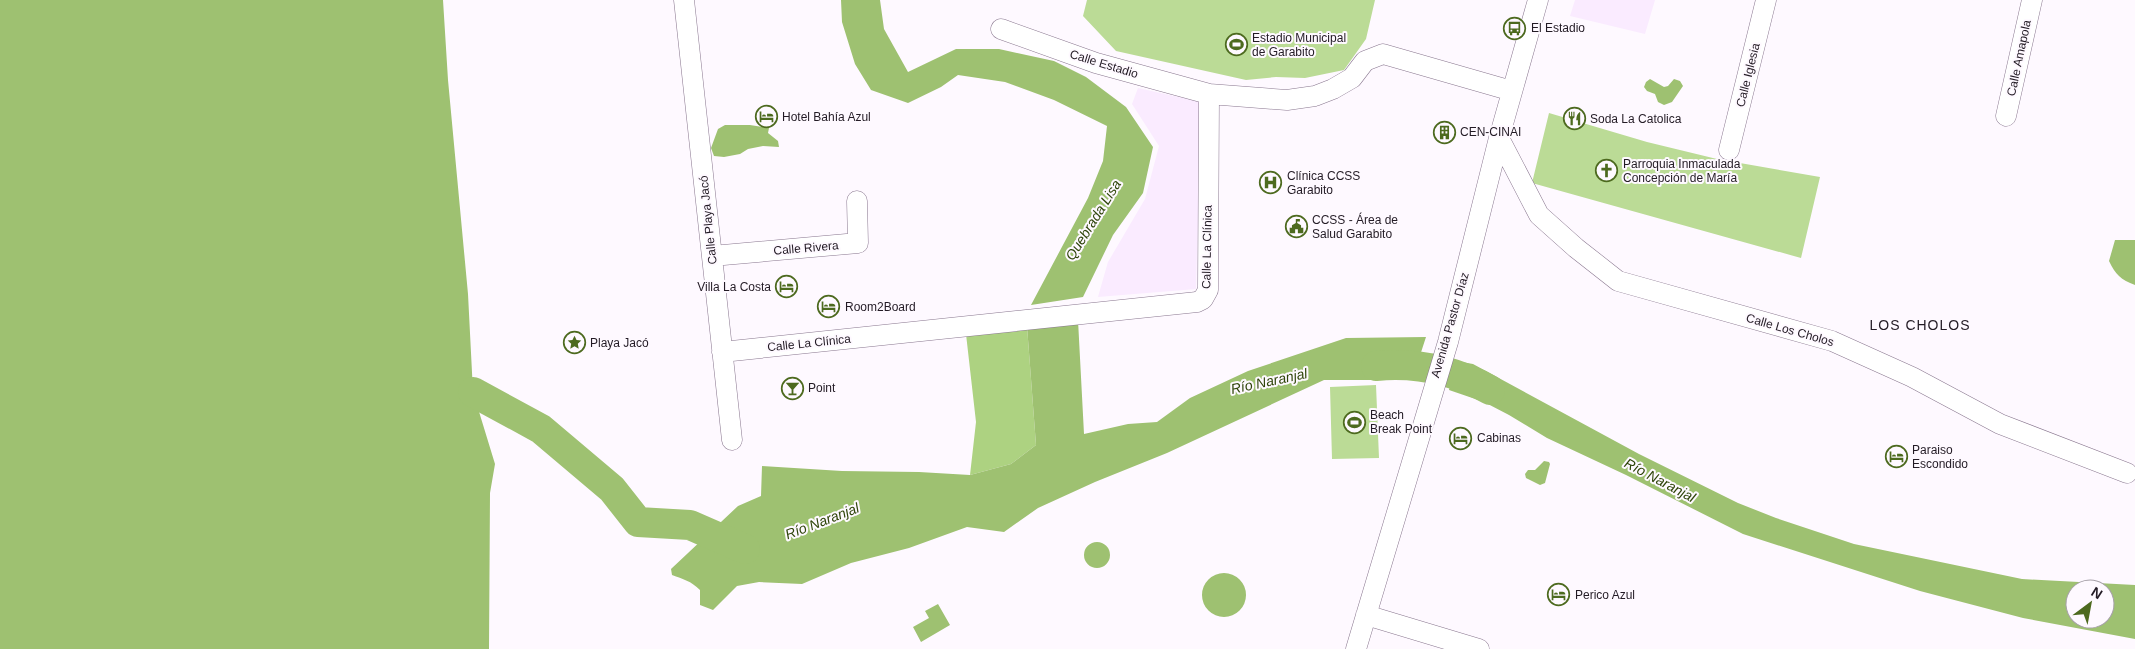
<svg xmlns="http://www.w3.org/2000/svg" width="2135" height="649" viewBox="0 0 2135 649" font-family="Arial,sans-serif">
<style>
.built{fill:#faebff}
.green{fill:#bbdb96}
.forest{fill:#add281}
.water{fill:#9ec171;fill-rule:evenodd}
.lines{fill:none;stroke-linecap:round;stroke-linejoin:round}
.river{stroke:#9ec171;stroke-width:30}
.street-casing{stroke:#89778f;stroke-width:21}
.street{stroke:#fff;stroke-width:20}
.labels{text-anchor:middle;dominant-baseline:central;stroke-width:4;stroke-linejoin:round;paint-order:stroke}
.poi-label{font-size:12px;fill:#231b25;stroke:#fef9ff;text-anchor:start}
.street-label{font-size:12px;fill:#231b25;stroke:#fef9ff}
.water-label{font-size:14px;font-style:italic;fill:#2f450a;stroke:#fef9ff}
.neighbourhood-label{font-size:14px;letter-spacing:1px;fill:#231b25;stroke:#fef9ff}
</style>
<rect width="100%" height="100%" fill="#fef9ff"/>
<path class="built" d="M1575,0H1655L1645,34L1570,16Z
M1138,88L1201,102L1196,289L1098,297L1108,262L1145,199L1159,146L1132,104Z"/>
<path class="green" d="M1087,0H1375L1366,39L1344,70L1305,78L1276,77L1246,80L1116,51L1083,16Z
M1549,113L1647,142L1717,159L1820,177L1801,258L1532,183Z
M1376,385L1379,458L1332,459L1330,387Z"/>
<path class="forest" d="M1027,326L1036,445L1011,464L970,475L976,422L966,334Z"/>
<path class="water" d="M0,0H443L448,80L468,294L473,392L495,464L490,493L489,649H0Z
M841,0H880L884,29L908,72L956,49H999L1054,61L1086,77L1126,107L1153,147L1143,193L1113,235L1083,297L1031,305L1088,198L1103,161L1107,126L1054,100L1005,82L958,75L941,87L908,103L871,90L855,64L842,22Z
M1650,79L1664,87L1668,86L1674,79L1680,81L1683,86L1672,102L1664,105L1658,102L1655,94L1647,91L1644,87L1646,82Z
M725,125H750L769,128L768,133L778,141L779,147L763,146L748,149L740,154L724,157L714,156L711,148L718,129Z
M2115,240H2135V285C2121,280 2115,274 2109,261Z
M1078,320L1084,434L1128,424L1157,422L1190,398L1248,371L1346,338L1426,337L1412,380H1324L1167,453L1095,482L1038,508L1004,532L967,527L909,548L851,563L802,584L759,582L737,586L713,610L700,605V590C691,581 683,579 672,575L671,569L738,506L761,496L762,466L842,471L919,472L970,475L1011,464L1036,445L1027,326Z
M1456,361L1473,364L1639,454L1738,503L1776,518L1854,544L2022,579L2135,585V639L2023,618L1920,591L1743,534L1626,475L1547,438L1509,415L1484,402L1449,390ZM2075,589H2105V619H2075Z
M1544,461L1549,462L1550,464L1545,483L1540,485L1526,478L1525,474L1528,470H1535Z
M1084 555a13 13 0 1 1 26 0a13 13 0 1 1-26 0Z
M1202 595a22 22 0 1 1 44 0a22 22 0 1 1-44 0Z
M938,604L950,625L921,642L913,627L929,618L925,611Z"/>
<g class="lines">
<path class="river" d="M1376,366C1418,362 1454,370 1490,390
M473,392L541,429L612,489L638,522L690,525L745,549"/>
<defs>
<path id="street" d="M684,0L732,440
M1001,29L1096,63L1209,94
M2006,116L2032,0
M1499,138L1539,215L1576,248L1618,281L1832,341L1912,377L2000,424L2127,473
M1729,150L1766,0
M712,256L858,243L857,201
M722,352L1197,302L1203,299L1208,290L1209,94L1287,100L1315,96L1333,89L1352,78L1365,61L1383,54L1512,91
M1366,615L1479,649
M1356,649L1448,342L1499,138L1538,0"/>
</defs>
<use href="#street" class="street-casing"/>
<use href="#street" class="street"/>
</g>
<defs>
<symbol id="bus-ring" viewBox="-11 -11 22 22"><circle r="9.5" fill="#fef9ff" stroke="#4d6a1f" stroke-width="1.5"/><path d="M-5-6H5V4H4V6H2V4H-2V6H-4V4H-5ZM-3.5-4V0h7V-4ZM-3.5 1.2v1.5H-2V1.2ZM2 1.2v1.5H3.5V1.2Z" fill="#4d6a1f"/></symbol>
<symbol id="stadium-ring" viewBox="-11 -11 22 22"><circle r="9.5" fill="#fef9ff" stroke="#4d6a1f" stroke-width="1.5"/><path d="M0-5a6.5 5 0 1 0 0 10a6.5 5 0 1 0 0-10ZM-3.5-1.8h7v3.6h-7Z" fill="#4d6a1f"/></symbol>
<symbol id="hotel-ring" viewBox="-11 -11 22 22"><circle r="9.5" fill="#fef9ff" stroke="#4d6a1f" stroke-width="1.5"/><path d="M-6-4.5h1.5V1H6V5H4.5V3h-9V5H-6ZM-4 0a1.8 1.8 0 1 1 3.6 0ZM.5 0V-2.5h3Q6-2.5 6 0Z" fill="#4d6a1f"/></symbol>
<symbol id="restaurant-ring" viewBox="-11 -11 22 22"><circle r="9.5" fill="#fef9ff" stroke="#4d6a1f" stroke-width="1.5"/><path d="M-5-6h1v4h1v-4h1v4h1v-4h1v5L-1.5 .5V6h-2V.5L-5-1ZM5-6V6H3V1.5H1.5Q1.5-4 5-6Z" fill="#4d6a1f"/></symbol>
<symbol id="building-ring" viewBox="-11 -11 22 22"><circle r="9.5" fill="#fef9ff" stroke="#4d6a1f" stroke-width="1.5"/><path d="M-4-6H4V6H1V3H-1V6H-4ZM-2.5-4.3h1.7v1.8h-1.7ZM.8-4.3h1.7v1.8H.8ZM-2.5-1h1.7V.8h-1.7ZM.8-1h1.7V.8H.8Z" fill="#4d6a1f"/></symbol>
<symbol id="church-ring" viewBox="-11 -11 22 22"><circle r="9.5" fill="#fef9ff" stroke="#4d6a1f" stroke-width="1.5"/><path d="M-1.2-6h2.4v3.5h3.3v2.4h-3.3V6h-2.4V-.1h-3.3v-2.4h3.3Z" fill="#4d6a1f"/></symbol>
<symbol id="hospital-ring" viewBox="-11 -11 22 22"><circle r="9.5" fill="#fef9ff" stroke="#4d6a1f" stroke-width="1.5"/><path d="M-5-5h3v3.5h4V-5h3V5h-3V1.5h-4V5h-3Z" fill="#4d6a1f"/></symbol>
<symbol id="civic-ring" viewBox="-11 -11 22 22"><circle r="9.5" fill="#fef9ff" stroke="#4d6a1f" stroke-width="1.5"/><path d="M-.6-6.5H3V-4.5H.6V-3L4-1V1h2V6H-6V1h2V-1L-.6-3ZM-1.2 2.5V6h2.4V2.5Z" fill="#4d6a1f"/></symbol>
<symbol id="sight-ring" viewBox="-11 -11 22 22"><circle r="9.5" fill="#fef9ff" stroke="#4d6a1f" stroke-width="1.5"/><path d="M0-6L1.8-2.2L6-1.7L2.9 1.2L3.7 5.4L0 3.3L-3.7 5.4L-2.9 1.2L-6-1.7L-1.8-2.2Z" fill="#4d6a1f"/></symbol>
<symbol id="bar-ring" viewBox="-11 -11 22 22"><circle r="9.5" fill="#fef9ff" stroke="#4d6a1f" stroke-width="1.5"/><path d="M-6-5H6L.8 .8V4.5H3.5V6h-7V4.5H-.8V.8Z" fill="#4d6a1f"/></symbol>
</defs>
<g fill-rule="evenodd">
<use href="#bus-ring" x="1502" y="16" width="25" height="25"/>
<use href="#stadium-ring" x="1224" y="32" width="25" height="25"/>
<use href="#hotel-ring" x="754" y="104" width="25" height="25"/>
<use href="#restaurant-ring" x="1562" y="106" width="25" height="25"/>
<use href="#building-ring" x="1432" y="120" width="25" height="25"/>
<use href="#church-ring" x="1594" y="158" width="25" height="25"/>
<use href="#hospital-ring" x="1258" y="170" width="25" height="25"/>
<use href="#civic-ring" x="1284" y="214" width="25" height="25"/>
<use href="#hotel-ring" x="774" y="274" width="25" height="25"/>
<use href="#hotel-ring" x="816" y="294" width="25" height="25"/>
<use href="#sight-ring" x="562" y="330" width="25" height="25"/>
<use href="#bar-ring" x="780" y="376" width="25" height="25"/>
<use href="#stadium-ring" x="1342" y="410" width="25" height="25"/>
<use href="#hotel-ring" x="1448" y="426" width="25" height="25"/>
<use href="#hotel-ring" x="1884" y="444" width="25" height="25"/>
<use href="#hotel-ring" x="1546" y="582" width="25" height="25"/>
</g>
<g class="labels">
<g class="poi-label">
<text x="1531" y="28">El Estadio</text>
<text x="1252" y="38">Estadio Municipal<tspan x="1252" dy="14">de Garabito</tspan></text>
<text x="782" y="117">Hotel Bahía Azul</text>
<text x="1590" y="119">Soda La Catolica</text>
<text x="1460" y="132">CEN-CINAI</text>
<text x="1623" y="164">Parroquia Inmaculada<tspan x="1623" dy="14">Concepción de María</tspan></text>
<text x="1287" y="176">Clínica CCSS<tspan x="1287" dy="14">Garabito</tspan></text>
<text x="1312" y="220">CCSS - Área de<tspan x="1312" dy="14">Salud Garabito</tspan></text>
<text x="771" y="287" text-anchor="end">Villa La Costa</text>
<text x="845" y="307">Room2Board</text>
<text x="590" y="343">Playa Jacó</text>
<text x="808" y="388">Point</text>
<text x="1370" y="415">Beach<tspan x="1370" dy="14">Break Point</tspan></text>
<text x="1477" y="438">Cabinas</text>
<text x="1912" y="450">Paraiso<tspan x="1912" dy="14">Escondido</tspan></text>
<text x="1575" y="595">Perico Azul</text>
</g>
<g class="street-label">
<text transform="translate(2019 58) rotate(-78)">Calle Amapola</text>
<text transform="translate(1104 64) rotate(17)">Calle Estadio</text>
<text transform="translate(1748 75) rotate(-76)">Calle Iglesia</text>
<text transform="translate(708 220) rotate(-96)">Calle Playa Jacó</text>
<text transform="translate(1207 247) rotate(-89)">Calle La Clínica</text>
<text transform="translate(806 248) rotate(-5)">Calle Rivera</text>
<text transform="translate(1450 325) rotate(-74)">Avenida Pastor Díaz</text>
<text transform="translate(1790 330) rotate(16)">Calle Los Cholos</text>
<text transform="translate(809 343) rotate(-6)">Calle La Clínica</text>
</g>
<g class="water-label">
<text transform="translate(1093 220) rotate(-58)">Quebrada Lisa</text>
<text transform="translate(1269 381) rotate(-12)">Río Naranjal</text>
<text transform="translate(1660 480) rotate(28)">Río Naranjal</text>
<text transform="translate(822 521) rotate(-21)">Río Naranjal</text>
</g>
<g class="neighbourhood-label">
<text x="1920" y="325">LOS CHOLOS</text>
</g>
</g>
<g transform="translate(2090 604) rotate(32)"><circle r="24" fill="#fef9ff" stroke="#a6a0a8"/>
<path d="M0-4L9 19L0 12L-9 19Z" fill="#4d6a1f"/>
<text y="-8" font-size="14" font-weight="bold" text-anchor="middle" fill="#231b25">N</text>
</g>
</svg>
